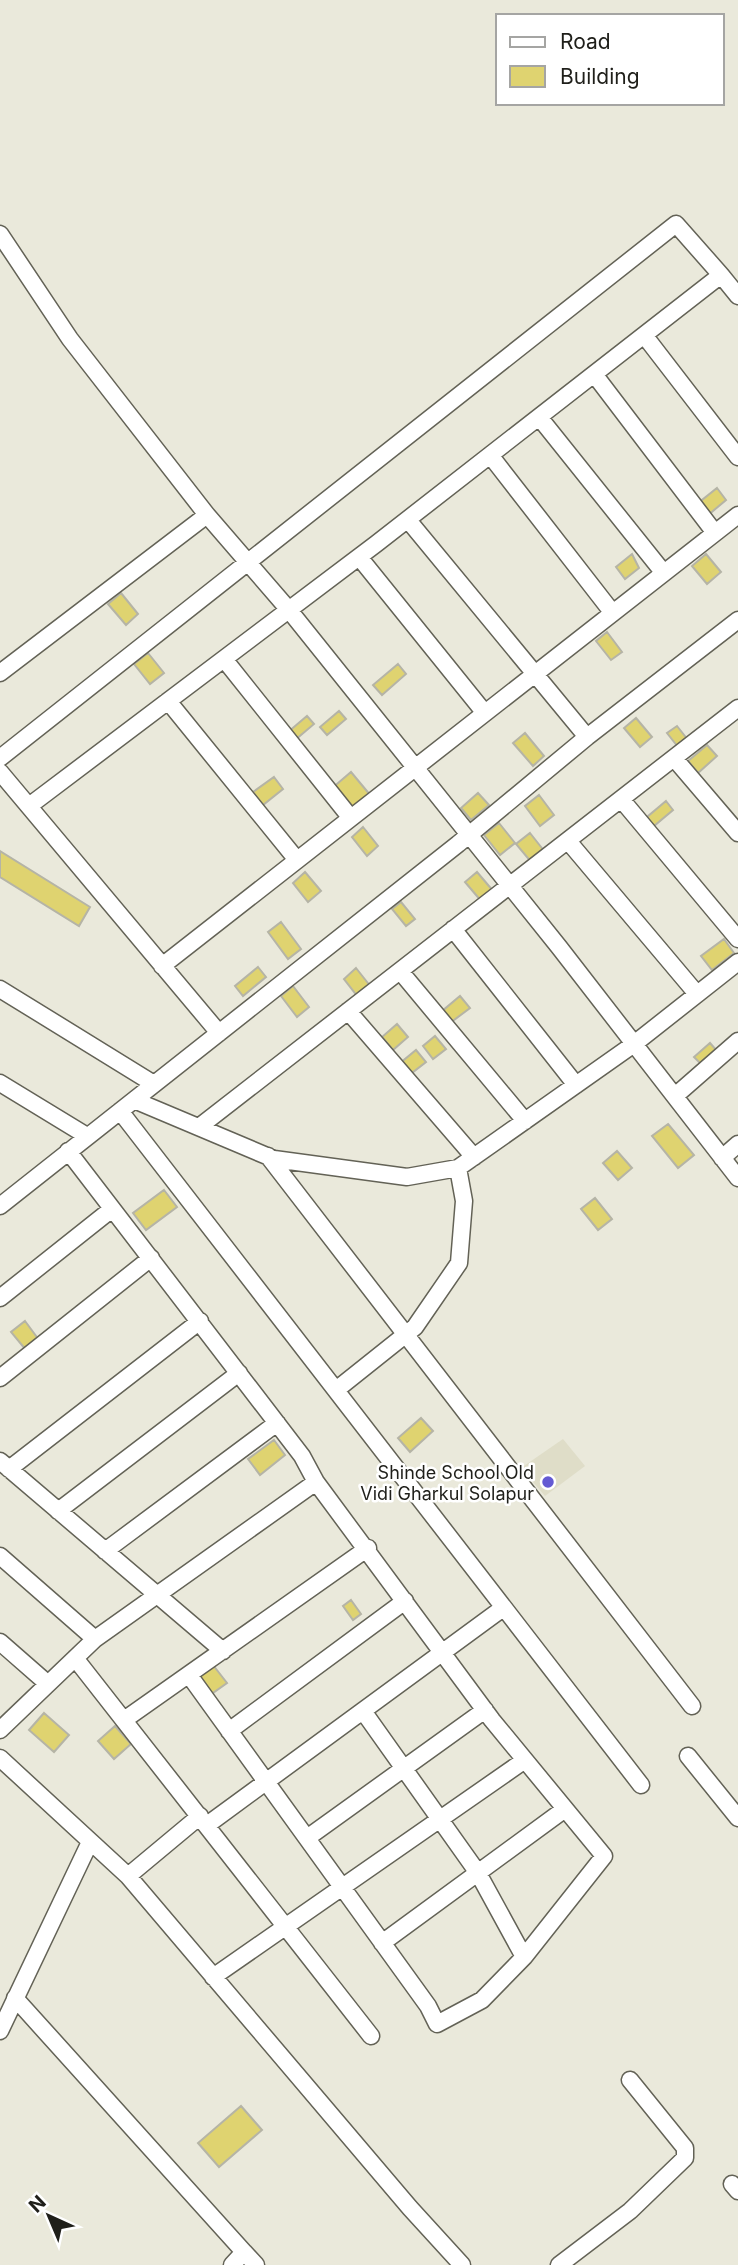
<svg xmlns="http://www.w3.org/2000/svg" width="738" height="2265" viewBox="0 0 738 2265" font-family="Inter,sans-serif">
<style>
.built{fill:#dfddc8}
.building{fill:#dfd370;stroke:#b5b4a6;stroke-width:2}
.lines{fill:none;stroke-linecap:round;stroke-linejoin:round}
.minor-casing{stroke:#636256;stroke-width:19}
.minor{stroke:#fff;stroke-width:16}
.poi-dot{fill:#645ad3;stroke:#fff;stroke-width:2.5}
.labels{text-anchor:middle;dominant-baseline:central;stroke-width:5;stroke-linejoin:round;paint-order:stroke}
.poi-label{font-size:18px;fill:#1f1f1a;stroke:#fff;text-anchor:end}
</style>
<rect width="100%" height="100%" fill="#eae9db"/>
<path class="built" d="M563,1439L585,1466L545,1496L521,1468Z"/>
<path class="building" d="M717,488L726,500L707,516L697,504Z
M632,554L639,568L625,579L616,567Z
M706,554L721,572L707,584L692,566Z
M121,593L138,614L126,625L108,604Z
M607,632L622,652L611,660L596,641Z
M148,653L164,673L150,684L134,664Z
M398,664L406,674L382,695L373,685Z
M339,711L346,719L327,735L320,727Z
M307,716L314,724L295,740L288,732Z
M636,718L652,737L640,747L624,728Z
M677,726L688,740L678,747L667,733Z
M525,733L544,756L533,766L513,743Z
M707,745L717,756L698,773L688,761Z
M351,772L371,796L351,813L331,789Z
M274,777L283,789L263,805L253,792Z
M478,793L489,805L471,820L461,808Z
M539,795L554,815L540,826L525,806Z
M666,801L673,810L654,826L647,817Z
M499,823L515,843L500,855L484,835Z
M363,827L378,846L367,856L352,837Z
M530,833L545,852L532,863L516,844Z
M0,851L90,907L79,926L0,877Z
M305,872L321,891L308,902L293,883Z
M477,872L494,892L482,902L465,882Z
M401,902L415,919L406,926L392,909Z
M281,922L301,949L288,959L268,932Z
M724,939L734,953L712,970L701,956Z
M258,967L266,977L243,996L235,986Z
M356,968L371,987L358,997L344,979Z
M293,986L309,1007L297,1017L281,996Z
M460,996L470,1008L450,1023L441,1012Z
M397,1024L408,1037L393,1050L382,1037Z
M435,1036L446,1049L433,1059L423,1046Z
M710,1043L717,1051L702,1065L694,1057Z
M416,1050L426,1062L408,1076L399,1064Z
M668,1124L694,1155L678,1168L652,1136Z
M617,1151L632,1168L618,1180L603,1163Z
M164,1190L177,1207L146,1230L133,1213Z
M595,1198L612,1219L598,1230L581,1209Z
M25,1321L39,1340L26,1350L11,1332Z
M421,1418L433,1431L410,1452L398,1438Z
M274,1440L285,1455L260,1475L248,1459Z
M351,1600L361,1614L353,1620L343,1606Z
M213,1665L227,1683L210,1695L197,1677Z
M44,1713L69,1735L54,1752L29,1730Z
M115,1726L131,1744L114,1759L98,1741Z
M241,2106L262,2130L219,2167L198,2143Z"/>
<g class="lines">
<defs>
<path id="minor" d="M0,234L70,339L207,515
M721,275L738,296
M644,335L738,457
M594,374L715,533
M539,417L663,572
M490,455L612,612
M408,520L587,737
M359,557L484,712
M224,659L350,817
M0,673L207,515L289,610L559,947L738,1178
M168,701L297,860
M0,758L676,224L721,275L376,544L29,806
M674,758L738,833
M0,772L219,1033
M621,799L738,939
M568,841L697,994
M453,929L576,1085
M162,966L738,515
M400,971L525,1121
M0,989L154,1084
M348,1011L474,1157
M0,1083L87,1136
M675,1096L738,1041
M134,1100L274,1159L407,1177L458,1168L634,1044L738,962
M120,1111L641,1785
M199,1127L738,708
M68,1151L302,1456L316,1482L492,1720L604,1856L524,1957L482,2000L437,2024L428,2006L189,1675
M268,1156L692,1706
M722,1158L738,1144
M0,1206L458,844L587,737L738,620
M0,1298L112,1209
M0,1378L151,1258
M336,1390L415,1327L459,1263L464,1201L458,1168
M0,1461L223,1651
M9,1469L200,1321
M58,1511L239,1373
M105,1551L277,1423
M0,1556L95,1639L316,1482
M0,1642L48,1684
M75,1658L371,2036
M363,1711L478,1873L524,1957
M124,1720L368,1548
M0,1730L95,1639
M229,1731L405,1601
M688,1756L738,1818
M0,1758L128,1876L410,2208L462,2265
M207,1825L503,1608
M307,1838L485,1710
M128,1876L200,1816
M382,1943L565,1809
M213,1977L525,1760
M15,1998L244,2252L232,2265
M0,2031L90,1842
M732,2184L738,2191
M244,2252L256,2265
M559,2265L630,2211L685,2158V2148L630,2080"/>
</defs>
<use href="#minor" class="minor-casing"/>
<use href="#minor" class="minor"/>
</g>
<circle class="poi-dot" cx="548" cy="1482" r="7"/>
<g class="labels">
<g class="poi-label">
<text x="534" y="1472">Shinde School Old<tspan x="534" dy="21">Vidi Gharkul Solapur</tspan></text>
</g>
</g>
<rect x="496" y="14" width="228" height="91" fill="#ffffff" stroke="#a5a5a3" stroke-width="2"/>
<rect x="510" y="37" width="35" height="10" fill="#ffffff" stroke="#a5a5a3" stroke-width="2"/>
<text x="560" y="49" font-size="21" fill="#1f1f1a">Road</text>
<rect x="510" y="66" width="35" height="21" fill="#dfd370" stroke="#a5a5a3" stroke-width="2"/>
<text x="560" y="84" font-size="21" fill="#1f1f1a">Building</text>
<g transform="translate(49 2216) rotate(316)" stroke="#ffffff" stroke-width="5" paint-order="stroke">
<path d="M0-5L12 26L0 18L-12 26Z" fill="#1f1f1a"/>
<text y="-10" font-size="19" font-weight="bold" text-anchor="middle" fill="#1f1f1a">N</text>
</g>
</svg>
